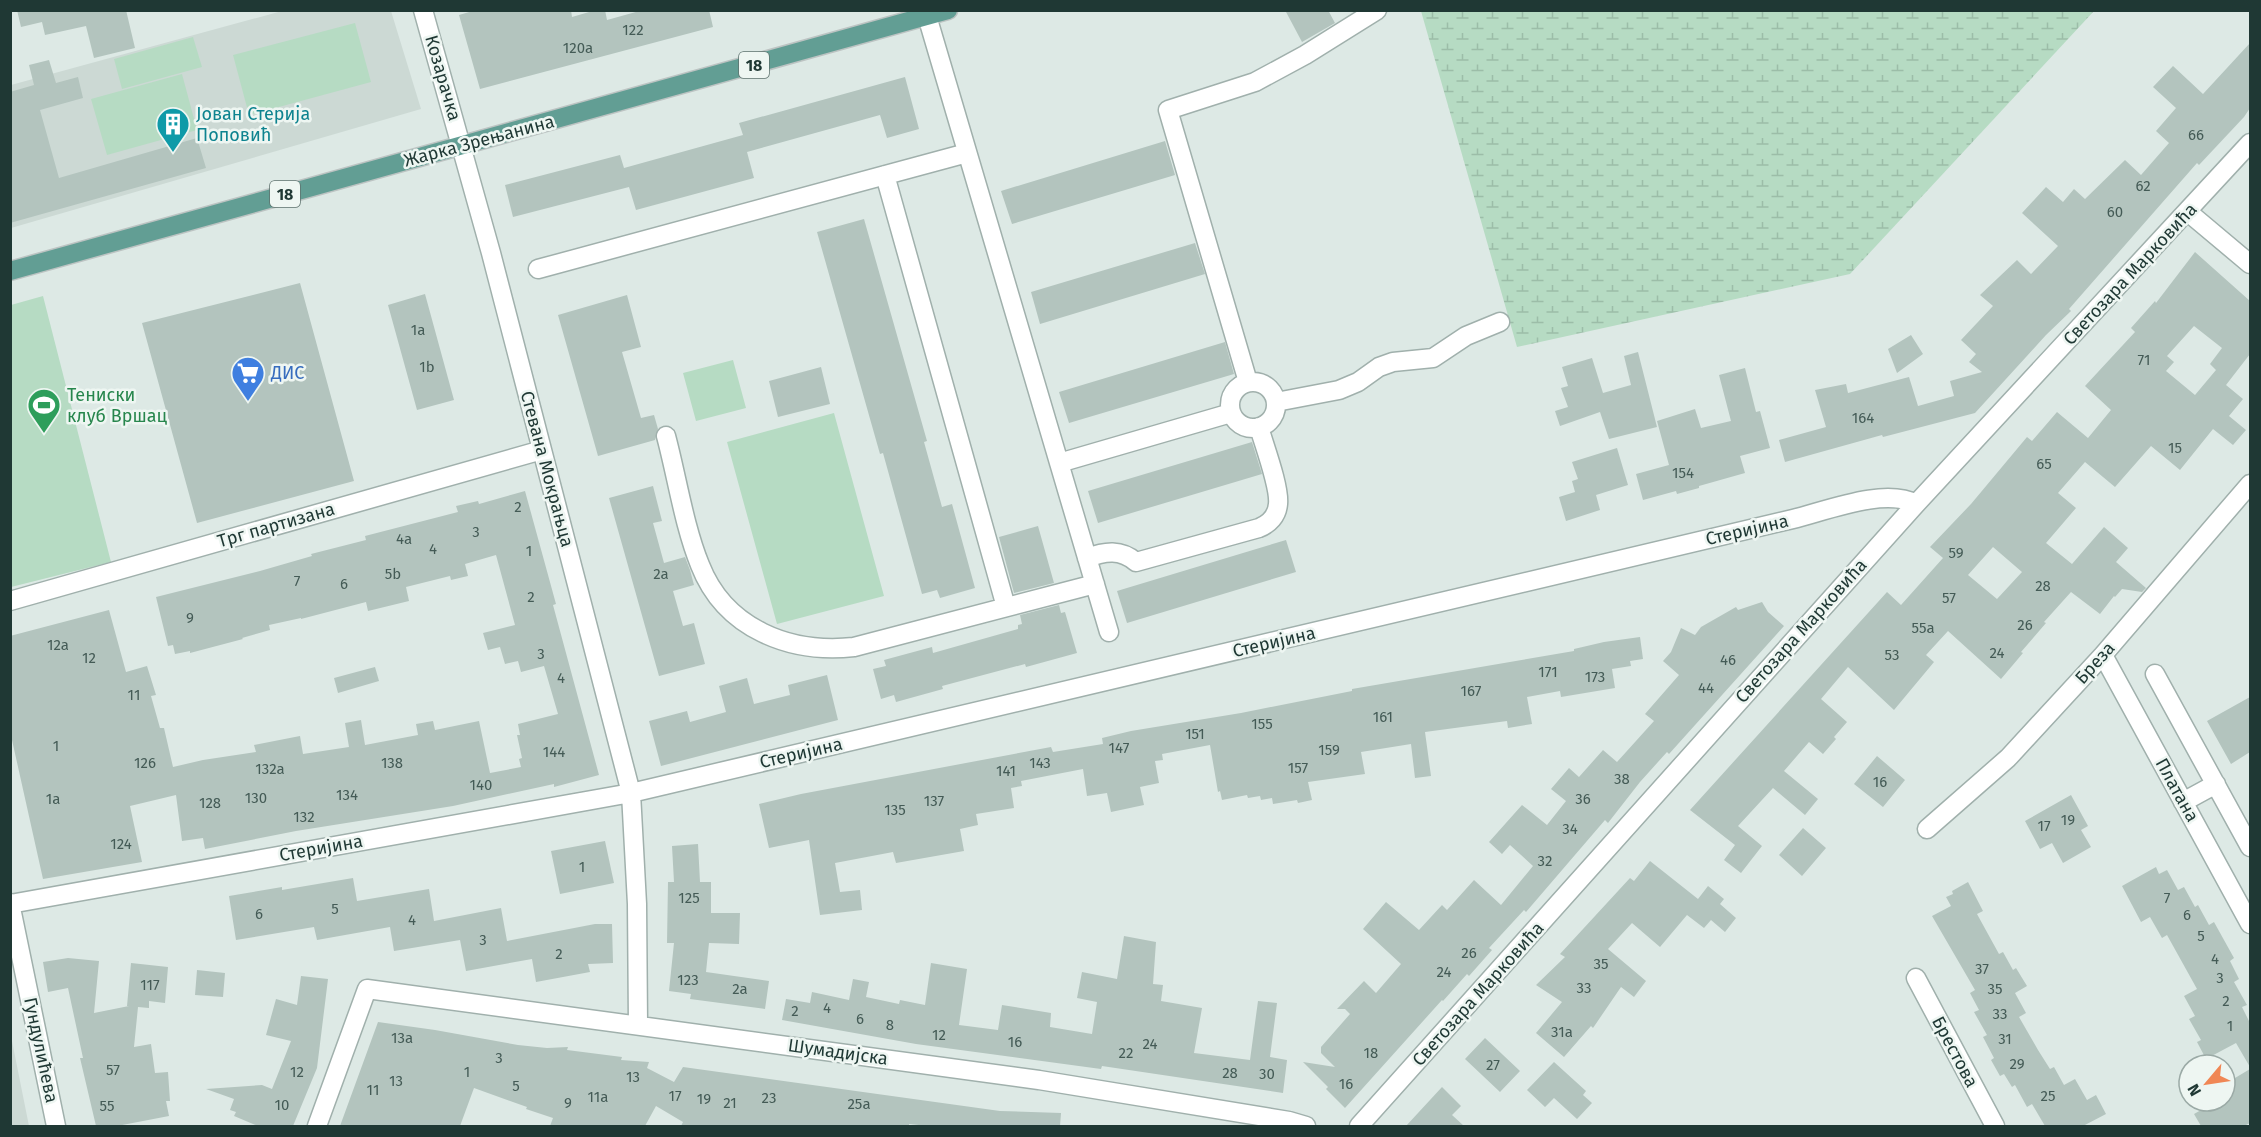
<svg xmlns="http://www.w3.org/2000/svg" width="2261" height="1137" viewBox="0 0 2261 1137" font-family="'Fira Sans',sans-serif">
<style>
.built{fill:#ccd9d4}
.wetland{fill:url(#wetland-marsh)}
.park{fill:#b6dbc3}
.building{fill:#b3c4be;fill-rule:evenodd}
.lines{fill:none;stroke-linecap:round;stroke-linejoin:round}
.minor-casing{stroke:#a0b0ac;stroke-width:21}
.major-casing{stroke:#bcc3c2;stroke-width:21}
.minor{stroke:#fff;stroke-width:18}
.major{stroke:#629e94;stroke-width:18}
.labels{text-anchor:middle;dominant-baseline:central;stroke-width:5;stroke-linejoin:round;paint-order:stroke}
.number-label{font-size:15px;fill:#445b56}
.shield{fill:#eef6f2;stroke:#5d716d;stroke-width:1.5}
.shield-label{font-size:16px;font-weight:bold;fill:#1f3834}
.street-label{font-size:18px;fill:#1f3834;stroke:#eef6f2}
.culture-label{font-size:18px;fill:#0d838f;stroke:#eef6f2;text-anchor:start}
.shop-label{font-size:18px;fill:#366cbe;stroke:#eef6f2;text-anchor:start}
.leisure-label{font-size:18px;fill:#27864d;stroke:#eef6f2;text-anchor:start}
</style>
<defs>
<pattern id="wetland-marsh" width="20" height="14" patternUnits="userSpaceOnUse" patternTransform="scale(1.5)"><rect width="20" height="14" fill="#b6dbc3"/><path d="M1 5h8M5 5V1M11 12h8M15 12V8" fill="none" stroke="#9cbda8"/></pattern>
</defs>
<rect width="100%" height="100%" fill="#dde9e5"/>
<path class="built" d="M282,11H391L421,109L11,228V85Z
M11,1036L29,1126H11Z"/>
<path class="wetland" d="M1421,11V10L2094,11L1850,274L1517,347Z"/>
<path class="park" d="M355,23L371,82L249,115L233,55Z
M193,37L202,67L122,89L114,59Z
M182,74L197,130L107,155L91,99Z
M43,296L111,562L11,587V305Z
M733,360L746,408L696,421L683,373Z
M834,413L884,596L777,624L727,442Z"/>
<path class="building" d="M17,10H126L135,48L94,58L86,26L45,35L42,22L21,27Z
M476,10H571L572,17L596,10H605L607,20L643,10H709L713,27L480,89L459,15Z
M1285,10H1328L1335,23L1302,42Z
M2250,43V108L2244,117L2199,165L2197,163L2069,309L2071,311L2046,335L1975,413L1883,437L1882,435L1785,462L1779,440L1826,427L1815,390L1846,384L1848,393L1909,377L1918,406L1954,396L1950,381L1982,372L1969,362L1976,354L1961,340L1993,306L1980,295L2017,260L2031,274L2058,246L2022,213L2046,187L2063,202L2074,189L2085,199L2125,160L2141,175L2169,143L2156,131L2176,108L2153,87L2173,66L2203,94Z
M49,60L56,83L78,77L83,98L40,110L59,178L197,138L206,168L10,223V92L34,85L29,65Z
M905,77L919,129L887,138L880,115L747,152L754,178L636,210L629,187L513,217L505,185L620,155L624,168L743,135L739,123Z
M1165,141L1175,175L1012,224L1001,191Z
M864,219L927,441L924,442L942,507L952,504L975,588L940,598L937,590L922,594L883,453L880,454L817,232Z
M1195,243L1205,274L1040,324L1031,292Z
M2195,252L2250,301V354L2226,385L2243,399L2229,416L2246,430L2233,445L2213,429L2180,470L2151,446L2115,487L2085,462L2058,493L2076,508L2046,543L2072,564L2104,527L2128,548L2116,562L2146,588L2142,592L2122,589L2115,597L2114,596L2100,614L2071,592L2044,622L2046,623L2021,652L2023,653L2001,679L1948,631L1926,655L1934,662L1894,710L1848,667L1821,699L1847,722L1834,737L1836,739L1823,754L1809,742L1784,771L1818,799L1805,815L1773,788L1738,826L1762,846L1741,873L1724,860L1735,845L1690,810L1887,592L1901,605L1943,558L1930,547L1971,504L2027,437L2032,441L2057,412L2088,438L2111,410L2085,386L2135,332L2131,328L2155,301L2156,303ZM2194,326L2222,348L2210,364L2216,370L2195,395L2166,371L2174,362L2167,356ZM1993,547L2022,572L1997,599L1968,575Z
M300,283L354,481L197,523L142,323Z
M425,294L454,400L417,410L388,305Z
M627,295L641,347L622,352L641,418L654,415L658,429L655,440L598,456L558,315Z
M1911,335L1923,354L1897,373L1888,349Z
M1225,342L1234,374L1069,423L1059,392Z
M1638,352L1657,427L1609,439L1600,412L1560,426L1555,411L1568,407L1561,388L1568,386L1562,367L1592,358L1603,393L1631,385L1624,356Z
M821,367L830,404L778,417L769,381Z
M1745,368L1756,412L1760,411L1770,448L1740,456L1745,473L1699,486V488L1677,494L1676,491L1643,500L1636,474L1669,465L1657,421L1695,409L1701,428L1731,421L1719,375Z
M1252,442L1262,474L1098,523L1088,491Z
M1617,448L1628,485L1596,495L1600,510L1566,521L1559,497L1575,492L1572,481L1578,479L1572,462Z
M653,486L662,521L653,523L664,563L685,557L690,570L694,585L673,591L683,626L694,623L705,664L659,676L609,498Z
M525,491L556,604L553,605L599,775L554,787V784L453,806L296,831L205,849L203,838L182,841L176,795L130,806L142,862L43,879L10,731V636L109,610L126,672L147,666L156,695L151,696L160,728H164L173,767L203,760L256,752L254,745L300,736L303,754L349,747L345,723L361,720L365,745L418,735L416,724L433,721L435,730L479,721L490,773L521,767L519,759L522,758L517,735H520L518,724L558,714L544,666L521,672L518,661L505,664L500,647L488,650L483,633L515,625L496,555L465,564L468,576L451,580L450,576L406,587L409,601L368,611L366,602L301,619V618L269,625L270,630L242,638L243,639L190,653V651L175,654L173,645L168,646L156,597L260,571L312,556L311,554L366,540L365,536L458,512L456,506L478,501L479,504Z
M1038,526L1054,583L1014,593L999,537Z
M1286,540L1296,572L1127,623L1117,591Z
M1762,602L1768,612L1784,626L1669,754L1667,752L1640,782L1608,823L1605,820L1526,912L1524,910L1489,948L1492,950L1469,976L1467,974L1443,1001L1442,1000L1345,1108L1326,1089L1328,1087L1303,1062L1335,1067L1321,1053V1047L1350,1014L1345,1009H1337L1364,981L1376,993L1401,964L1363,929L1386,902L1419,930L1442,905L1447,910L1474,880L1501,905L1533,866L1510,845L1502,854L1489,842L1522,805L1547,825L1566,801L1551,789L1569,768L1579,777L1603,750L1617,762L1654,721L1645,714L1679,675L1663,661L1671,652L1681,628L1695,635L1701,627L1736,607L1738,610Z
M1059,605L1061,613L1065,612L1077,653L1026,667L1025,664L942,686L943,689L896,702L894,695L881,699L873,669L886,666L884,660L932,647L933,653L1018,629V625L1022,624L1020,615Z
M1640,637L1643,659L1630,661L1631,666L1612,669L1615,688L1561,697L1560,691L1527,697L1532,724L1508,728L1507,721L1425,732L1431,776L1415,778L1411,744L1361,752L1365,774L1308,782L1312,800L1298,803L1297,800L1273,804L1272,798L1261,800L1260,796L1248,798L1247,795L1222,800L1220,791L1218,792L1210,745L1162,754L1163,760L1155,761L1159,783L1140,787L1144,805L1111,812L1107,793L1087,796L1083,769L1021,781L1022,786L1011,788L1014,808L976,814L978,825L960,829L964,851L896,863L893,852L835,863L840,892L860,890L862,910L820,915L809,840L769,848L759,804L801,794L1051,747L1053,752L1103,744L1102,738L1131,731L1241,713L1352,691V689L1574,651V649L1604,642Z
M375,667L379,681L338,693L334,678Z
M827,675L838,720L661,766L649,721L687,711L690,722L726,712L719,686L747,678L754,704L790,695L788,685Z
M2250,697V752L2231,764L2207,721Z
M1877,756L1905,780L1883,807L1854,784Z
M2071,795L2088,826L2081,830L2091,847L2063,863L2052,843L2040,849L2025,821Z
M1803,828L1826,848L1802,876L1779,855Z
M605,841L614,883L560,894L551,851Z
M698,844L700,882H711V913H740L739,944L709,943L706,972L769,981L765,1009L690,999L691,994L669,991L674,943H667L668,882H674L672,846Z
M1650,861L1698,899L1708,886L1724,899L1720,904L1736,918L1725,932L1711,920L1704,928L1687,915L1660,947L1632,923L1608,949L1646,981L1634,997L1621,987L1593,1028L1591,1026L1564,1057L1536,1033L1562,1002L1536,985L1565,957L1560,954L1630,878L1634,881Z
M2156,867L2159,874L2167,870L2178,890L2184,887L2195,907L2198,905L2209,925L2214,922L2234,958L2230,961L2239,979L2234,982L2247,1005L2242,1007L2250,1023V1067L2236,1043L2206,1059L2197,1042L2201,1040L2189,1019L2195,1016L2184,996L2197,989L2167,935L2162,938L2150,917L2141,922L2122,886Z
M353,878L357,901L429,889L434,921L501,908L507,941L595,924H612L613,963L588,964L590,972L536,982L532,959L466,971L460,940L394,951L390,927L317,940L314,927L236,940L229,896L282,887V890Z
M1968,882L1983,911L1977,914L1999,954L2003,952L2013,970L2016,968L2027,986L2015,993L2026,1013L2019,1017L2038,1050L2050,1069L2054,1067L2064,1085L2075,1079L2087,1100L2096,1095L2106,1114L2083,1126H2045L2032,1104L2027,1107L2015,1085L2012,1087L2004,1074L2000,1076L1991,1060L1994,1058L1983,1037L1987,1035L1974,1012L1979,1010L1970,993L1975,990L1932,916L1951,906L1946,897L1953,894L1952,891Z
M1124,936L1156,942L1153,984L1163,985L1161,1001L1202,1008L1194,1053L1250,1060L1258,1001L1277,1003L1270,1057L1287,1060L1283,1093L1102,1066L1101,1069L916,1044L782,1020L786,999L810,1003L812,992L849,1000L853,979L869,982L866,997L899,1004L900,1000L925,1005L931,963L967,969L959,1025L998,1030L1002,1005L1051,1013L1050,1027L1092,1034L1097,1002L1077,998L1082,972L1117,979Z
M68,958L99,961L94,1013L129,1006H127L131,963L168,967L165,1003L149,1001V1008L138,1007L134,1047L151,1044L155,1073L168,1072L170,1101H166L169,1116L117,1126H96L80,1058H83L68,988L48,992L43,962Z
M197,970L225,973L223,997L195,995Z
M301,976L328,979L317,1068L293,1126H258L234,1116L236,1112L230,1110L234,1099L206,1089L262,1085L272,1089L291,1041L266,1035L276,999L297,1005Z
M378,1022L435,1030L518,1045L547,1048L568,1047L567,1050L622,1057L621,1060L649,1062L647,1068L674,1082L683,1067L1000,1111L1061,1113L1060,1126H928L909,1124V1126H681L683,1122L656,1106L645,1126H550L553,1118L526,1109L527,1107L474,1088L460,1126H340Z
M1485,1038L1520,1071L1500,1092L1465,1059Z
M1554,1062L1586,1091L1583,1095L1592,1103L1577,1119L1554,1098L1545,1107L1527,1090Z
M2250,1069V1123L2244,1126H2201L2194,1114L2217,1101H2225V1091L2233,1087L2230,1081Z
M1442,1087L1461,1106L1452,1115L1464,1126H1406Z"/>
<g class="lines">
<defs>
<path id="minor" d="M423,10L491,253L631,793L637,904L638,1024
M927,16L1109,632
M885,175L1006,607
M2188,212L2250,264
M538,269L967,153
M1230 405a23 23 0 1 1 46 0a23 23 0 1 1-46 0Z
M1248,382L1168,110L1255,82L1305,55L1377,10
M1276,402L1339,390L1358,382L1379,367L1393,362L1433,358L1466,336L1500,322
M666,436C677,477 684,526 700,565C725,629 790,654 854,647L1095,584
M1059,463L1231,413
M1087,558C1105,551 1121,549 1136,562L1259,528C1269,524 1277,516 1278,504C1280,487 1264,445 1259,427
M10,601L542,450
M2103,655L2250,924
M2155,674L2250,847
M2183,802L2216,784
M1927,829L2008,758L2103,655L2250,484
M10,903L56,1126
M10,904L631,793L1793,519C1826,511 1885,487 1916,504
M1916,978L1995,1126
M317,1126L367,989L1039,1080L1289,1121L1306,1126
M1359,1126L1916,504L2250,143"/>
<path id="major" d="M10,271L948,10"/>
</defs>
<use href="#minor" class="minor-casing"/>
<use href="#major" class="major-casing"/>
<use href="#minor" class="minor"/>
<use href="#major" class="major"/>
</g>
<defs>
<symbol id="building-pin" viewBox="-11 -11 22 30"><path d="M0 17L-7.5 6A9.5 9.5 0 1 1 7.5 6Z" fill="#0f9aa8" stroke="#eef6f2"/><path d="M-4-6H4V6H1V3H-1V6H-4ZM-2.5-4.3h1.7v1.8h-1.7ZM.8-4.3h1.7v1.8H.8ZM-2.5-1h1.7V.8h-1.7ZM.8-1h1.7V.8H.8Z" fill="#fff"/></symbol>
<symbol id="supermarket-pin" viewBox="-11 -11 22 30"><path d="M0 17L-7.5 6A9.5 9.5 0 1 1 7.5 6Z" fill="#3f7fe0" stroke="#eef6f2"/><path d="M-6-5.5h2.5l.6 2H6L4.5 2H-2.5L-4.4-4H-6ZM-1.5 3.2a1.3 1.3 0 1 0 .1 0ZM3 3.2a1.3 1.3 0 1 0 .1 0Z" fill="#fff"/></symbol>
<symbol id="stadium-pin" viewBox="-11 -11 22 30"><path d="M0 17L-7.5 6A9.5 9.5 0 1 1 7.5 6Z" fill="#2e9e5b" stroke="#eef6f2"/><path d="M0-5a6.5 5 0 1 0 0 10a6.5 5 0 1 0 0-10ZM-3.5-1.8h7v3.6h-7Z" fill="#fff"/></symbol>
</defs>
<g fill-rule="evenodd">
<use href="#building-pin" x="154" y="105" width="38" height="52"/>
<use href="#supermarket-pin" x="229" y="354" width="38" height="52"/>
<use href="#stadium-pin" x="25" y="386" width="38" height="52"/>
</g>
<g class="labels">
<g class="number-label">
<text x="633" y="30">122</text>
<text x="578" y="48">120a</text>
<text x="2196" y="135">66</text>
<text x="2143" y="186">62</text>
<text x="2115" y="212">60</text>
<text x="418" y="330">1a</text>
<text x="2144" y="360">71</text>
<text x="427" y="367">1b</text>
<text x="1863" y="418">164</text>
<text x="2175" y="448">15</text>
<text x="2044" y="464">65</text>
<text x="1683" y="473">154</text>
<text x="518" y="507">2</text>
<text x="476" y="532">3</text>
<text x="404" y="539">4a</text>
<text x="433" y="549">4</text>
<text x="529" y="551">1</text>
<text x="1956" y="553">59</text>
<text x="393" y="574">5b</text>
<text x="661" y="574">2a</text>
<text x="297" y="581">7</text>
<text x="344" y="584">6</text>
<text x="2043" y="586">28</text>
<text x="531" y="597">2</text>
<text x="1949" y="598">57</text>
<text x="190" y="618">9</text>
<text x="2025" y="625">26</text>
<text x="1923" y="628">55a</text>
<text x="58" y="645">12a</text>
<text x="1997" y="653">24</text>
<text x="541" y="654">3</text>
<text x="1892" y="655">53</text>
<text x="89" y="658">12</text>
<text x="1728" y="660">46</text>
<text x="1548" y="672">171</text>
<text x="1595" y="677">173</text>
<text x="561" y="678">4</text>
<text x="1706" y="688">44</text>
<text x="1471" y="691">167</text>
<text x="134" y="695">11</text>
<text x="1383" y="717">161</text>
<text x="1262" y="724">155</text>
<text x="1195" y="734">151</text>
<text x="56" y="746">1</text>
<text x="1119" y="748">147</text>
<text x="1329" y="750">159</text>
<text x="554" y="752">144</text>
<text x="145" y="763">126</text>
<text x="392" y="763">138</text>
<text x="1040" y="763">143</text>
<text x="1298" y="768">157</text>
<text x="270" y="769">132a</text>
<text x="1006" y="771">141</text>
<text x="1622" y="779">38</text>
<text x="1880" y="782">16</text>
<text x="481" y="785">140</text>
<text x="347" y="795">134</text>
<text x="256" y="798">130</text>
<text x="53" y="799">1a</text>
<text x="1583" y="799">36</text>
<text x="934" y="801">137</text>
<text x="210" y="803">128</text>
<text x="895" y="810">135</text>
<text x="304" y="817">132</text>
<text x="2068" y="820">19</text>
<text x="2044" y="826">17</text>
<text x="1570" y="829">34</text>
<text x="121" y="844">124</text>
<text x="1545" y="861">32</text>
<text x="582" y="867">1</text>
<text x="689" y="898">125</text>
<text x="2167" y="898">7</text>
<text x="335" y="909">5</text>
<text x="259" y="914">6</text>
<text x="2187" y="915">6</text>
<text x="412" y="920">4</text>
<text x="2201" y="936">5</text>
<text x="483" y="940">3</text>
<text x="1469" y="953">26</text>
<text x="559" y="954">2</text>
<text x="2215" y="959">4</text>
<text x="1601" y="964">35</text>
<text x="1982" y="969">37</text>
<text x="1444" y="972">24</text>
<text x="2220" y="978">3</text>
<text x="688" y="980">123</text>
<text x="150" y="985">117</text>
<text x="1584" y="988">33</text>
<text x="740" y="989">2a</text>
<text x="1995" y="989">35</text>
<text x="2226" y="1001">2</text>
<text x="827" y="1008">4</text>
<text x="795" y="1011">2</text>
<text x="2000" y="1014">33</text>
<text x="860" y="1019">6</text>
<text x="890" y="1025">8</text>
<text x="2230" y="1026">1</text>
<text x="1562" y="1032">31a</text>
<text x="939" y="1035">12</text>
<text x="402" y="1038">13a</text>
<text x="2005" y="1039">31</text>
<text x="1015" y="1042">16</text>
<text x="1150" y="1044">24</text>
<text x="1126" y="1053">22</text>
<text x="1371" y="1053">18</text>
<text x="499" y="1058">3</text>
<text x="2017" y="1064">29</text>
<text x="1493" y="1065">27</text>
<text x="113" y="1070">57</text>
<text x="297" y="1072">12</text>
<text x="467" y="1072">1</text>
<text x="1230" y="1073">28</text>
<text x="1267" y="1074">30</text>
<text x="633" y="1077">13</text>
<text x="396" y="1081">13</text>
<text x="1346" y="1084">16</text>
<text x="516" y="1086">5</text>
<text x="373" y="1090">11</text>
<text x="675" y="1096">17</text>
<text x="2048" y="1096">25</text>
<text x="598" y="1097">11a</text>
<text x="769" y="1098">23</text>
<text x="704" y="1099">19</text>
<text x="568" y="1103">9</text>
<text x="730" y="1103">21</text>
<text x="859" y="1104">25a</text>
<text x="282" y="1105">10</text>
<text x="107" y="1106">55</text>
</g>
<g class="shield">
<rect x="739" y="52" width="30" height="26" rx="4.5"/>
<rect x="270" y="181" width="30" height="26" rx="4.5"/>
</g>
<g class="shield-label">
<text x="754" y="65">18</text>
<text x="285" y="194">18</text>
</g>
<g class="street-label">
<text transform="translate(443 78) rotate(74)">Козарачка</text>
<text transform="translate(479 141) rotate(-15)">Жарка Зрењанина</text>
<text transform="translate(2130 274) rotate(-47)">Светозара Марковића</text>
<text transform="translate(547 469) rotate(75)">Стевана Мокрањца</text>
<text transform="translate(276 525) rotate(-16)">Трг партизана</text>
<text transform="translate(1747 530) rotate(-13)">Стеријина</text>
<text transform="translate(1801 631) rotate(-48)">Светозара Марковића</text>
<text transform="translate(1274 642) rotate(-13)">Стеријина</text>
<text transform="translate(2095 663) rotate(-48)">Бреза</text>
<text transform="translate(801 753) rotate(-13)">Стеријина</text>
<text transform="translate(2177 790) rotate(61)">Платана</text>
<text transform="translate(321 848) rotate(-10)">Стеријина</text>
<text transform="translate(1478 994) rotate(-48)">Светозара Марковића</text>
<text transform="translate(41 1050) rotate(78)">Гундулићева</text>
<text transform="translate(838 1052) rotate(8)">Шумадијска</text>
<text transform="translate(1955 1052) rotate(62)">Брестова</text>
</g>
<g class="culture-label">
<text x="196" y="114">Јован Стерија<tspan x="196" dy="21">Поповић</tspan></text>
</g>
<g class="shop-label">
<text x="271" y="373">ДИС</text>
</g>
<g class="leisure-label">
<text x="67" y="395">Тениски<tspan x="67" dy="21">клуб Вршац</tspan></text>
</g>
</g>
<rect width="2261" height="1137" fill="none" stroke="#1f3834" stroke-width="24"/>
<g transform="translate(2207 1083) rotate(241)"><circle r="28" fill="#eef6f2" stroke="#9baaa6" stroke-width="1.5"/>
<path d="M0-4.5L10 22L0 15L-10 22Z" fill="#f08755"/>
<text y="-9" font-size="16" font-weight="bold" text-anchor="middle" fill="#1f3834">N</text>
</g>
</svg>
